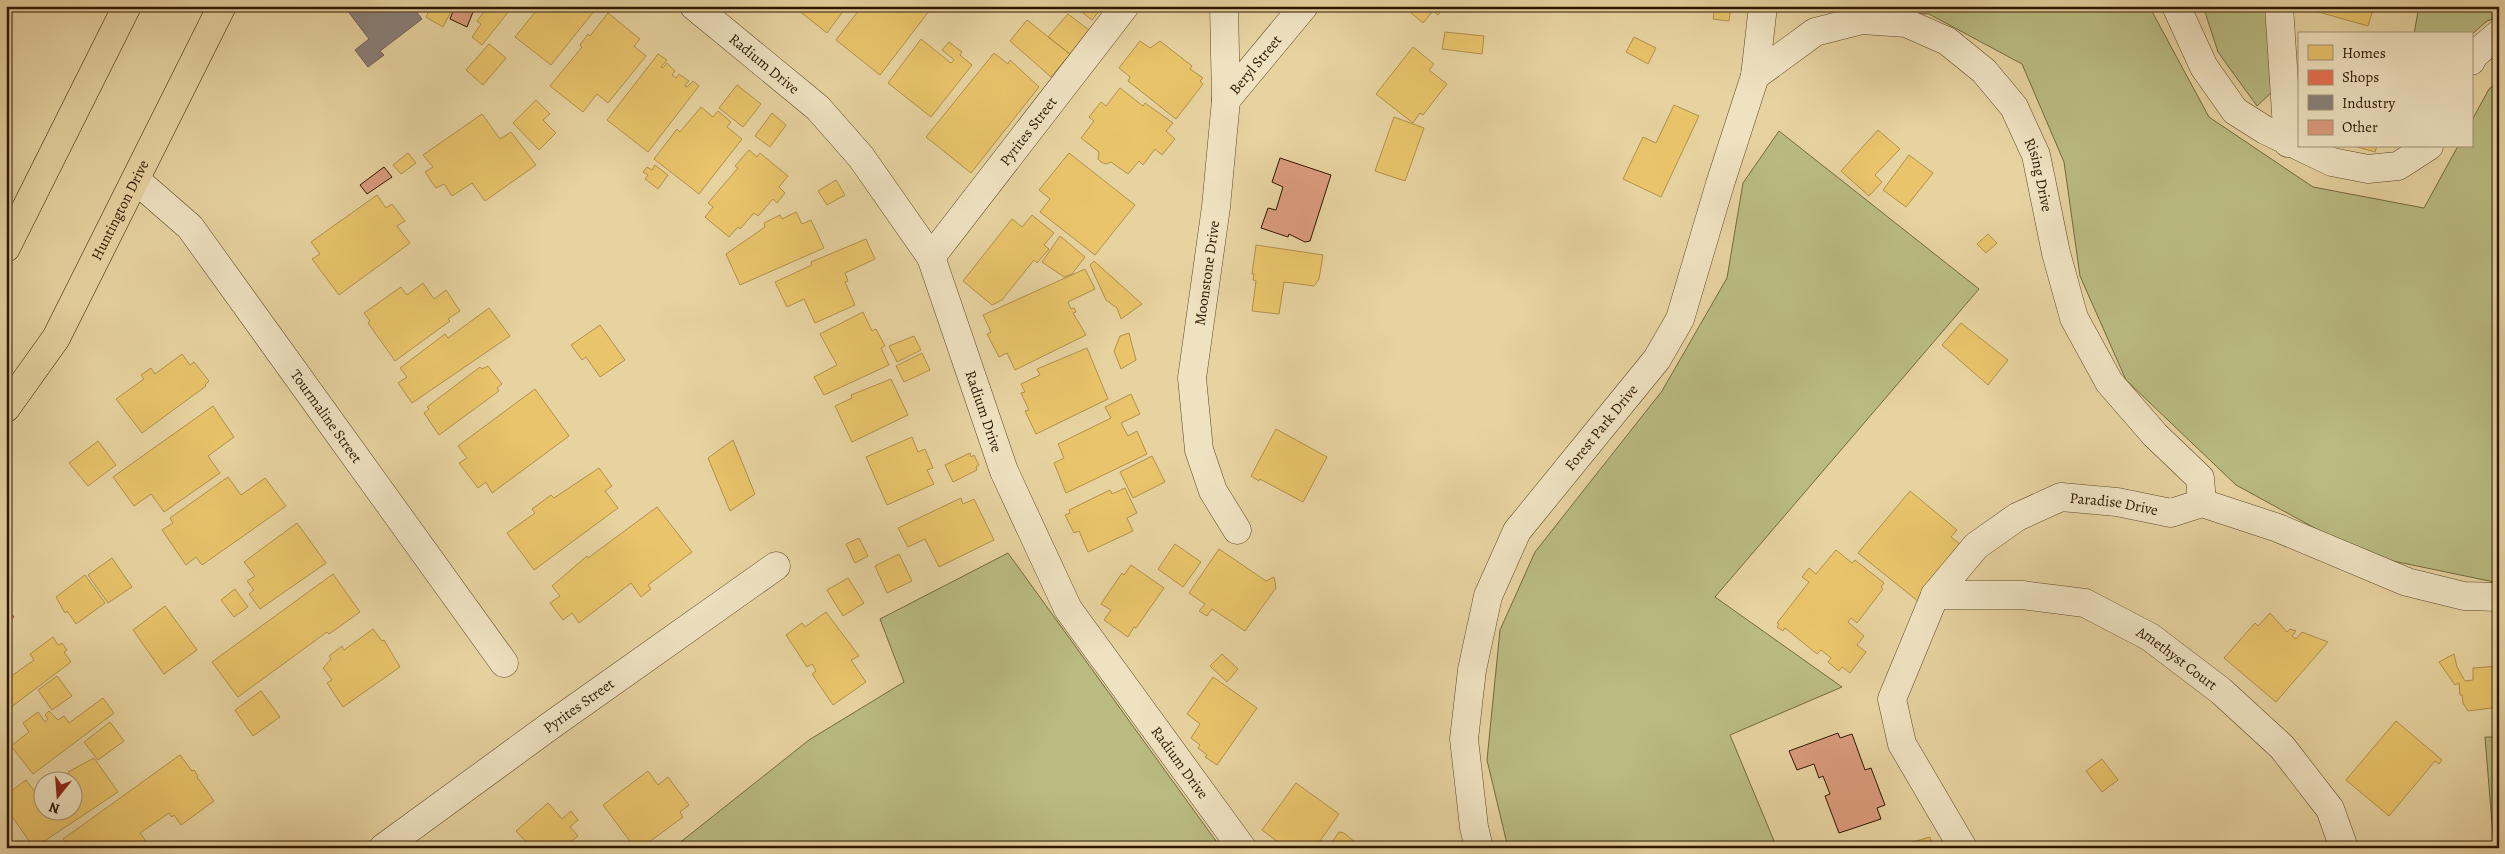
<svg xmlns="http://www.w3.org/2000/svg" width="2505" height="854" viewBox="0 0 2505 854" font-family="Alegreya,serif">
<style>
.green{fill:#b9bb81;stroke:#746940}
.homes{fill:#e9c46a;stroke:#b1904a}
.shops{fill:#e76f51;stroke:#b05539}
.industry{fill:#8a817c;stroke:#6e6157}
.building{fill:#da9b7d;stroke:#2e1700}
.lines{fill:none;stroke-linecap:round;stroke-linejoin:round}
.minor-casing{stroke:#5c4628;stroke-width:29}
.primary-casing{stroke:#2e1700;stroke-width:29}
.minor{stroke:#efe2c1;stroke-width:28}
.primary{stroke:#e7d3a0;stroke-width:28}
.labels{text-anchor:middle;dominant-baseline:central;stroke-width:5;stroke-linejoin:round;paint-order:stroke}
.street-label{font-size:15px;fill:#2e1700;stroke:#efe2c1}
</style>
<rect width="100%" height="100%" fill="#e7d3a0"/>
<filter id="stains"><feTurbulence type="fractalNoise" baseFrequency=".004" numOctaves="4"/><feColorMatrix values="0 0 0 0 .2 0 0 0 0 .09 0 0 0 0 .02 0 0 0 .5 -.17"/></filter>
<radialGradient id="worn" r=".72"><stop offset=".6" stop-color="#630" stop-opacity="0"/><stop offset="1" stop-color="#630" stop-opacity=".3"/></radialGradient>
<path class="green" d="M1816,6H2149L2209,117L2313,187L2424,208L2458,146H2471V122L2489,89L2499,80V583L2364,555L2236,485L2126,380L2080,276L2064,162L2022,64L1929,14L1853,12Z
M2203,6H2268L2273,91L2257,106L2218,52Z
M2419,6H2499V17L2487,21L2471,35L2414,34Z
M1779,131L1979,289L1715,597L1842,687L1730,735L1777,848H1508L1487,760L1500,630L1535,552L1662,391L1727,278L1743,183Z
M1008,553L1221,848H673L809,740L904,682L880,619Z
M2485,737H2499V848H2494Z"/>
<path class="homes" d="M423,6H454L443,27L426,17L429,10Z
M477,6H513L482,45L472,37L481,24L477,21L483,13Z
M540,6H593L591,8L594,11L551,65L515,37Z
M793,6H847L827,33Z
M862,6H933L880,75L836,40Z
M1074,6H1103L1092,20Z
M1403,6H1455L1450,12L1445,7L1438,15L1433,11L1423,23Z
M1715,6H1731L1729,21L1713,19Z
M2316,6H2374L2368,26L2315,11Z
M608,13L640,39L634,46L646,56L608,103L597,94L583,112L550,86L582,47L580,45L588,34L590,36Z
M1068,14L1089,30L1070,54L1048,37Z
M1027,20L1070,54L1051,77L1010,41Z
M1445,32L1484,36L1482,54L1442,49Z
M1634,37L1656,48L1648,64L1626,52Z
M921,39L951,63L954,60L942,50L949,42L962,52L960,55L972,65L931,117L888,83Z
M1140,41L1150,48L1160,41L1192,66L1190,69L1203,78L1200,81L1203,84L1176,119L1128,81L1130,77L1119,68Z
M489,44L506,58L483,85L466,70Z
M1413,47L1434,64L1429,70L1447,84L1423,115L1420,113L1413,123L1376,94Z
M994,53L1008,64L1010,60L1039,87L971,173L926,137Z
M658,54L667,60L661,67L663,68L667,63L675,71L672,75L676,78L679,74L689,81L685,86L687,87L693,81L699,86L648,152L607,120Z
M737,85L761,104L743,127L719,108Z
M1120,88L1143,106L1145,103L1173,123L1166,131L1175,139L1162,155L1155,149L1143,165L1139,161L1128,174L1111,162L1106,164L1101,162L1098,159L1099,152L1081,138L1094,121L1089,117L1101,102L1106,106Z
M536,100L550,114L543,120L556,133L539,150L513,123Z
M1674,105L1699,116L1661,197L1623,179L1643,137L1656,143Z
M701,107L713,117L718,111L731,122L727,127L742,139L699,194L654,159L677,129L680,132Z
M772,113L786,125L770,147L755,136Z
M482,114L500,139L511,132L536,165L485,201L472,183L452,196L444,184L436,188L425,172L433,167L423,155Z
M1394,117L1424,128L1405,181L1375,171Z
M1878,130L1900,149L1875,175L1882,182L1869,196L1841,171Z
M2354,146H2377L2375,152Z
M749,150L757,157L760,153L788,176L779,187L785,193L777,203L773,199L758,216L754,213L740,229L738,227L729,237L705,217L713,207L708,203L738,168L735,166Z
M408,153L416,163L401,174L393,165Z
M1069,153L1135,205L1095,255L1040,212L1050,199L1039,190Z
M1909,155L1933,173L1906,207L1883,190Z
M655,165L668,175L658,189L645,179L648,175L643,172L647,167L652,170Z
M836,180L845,195L827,205L818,191Z
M377,195L386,208L392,204L405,221L397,226L410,243L339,295L312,259L320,254L311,242Z
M796,212L802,224L811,220L824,248L740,285L726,254L765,227L764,223L780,215L782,219Z
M1032,215L1054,233L1044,245L1049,249L1037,263L1034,260L1002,300L992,305L963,281L1012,219L1022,227Z
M1988,234L1997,243L1986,253L1977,244Z
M1060,236L1085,257L1072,274L1064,277L1042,262Z
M866,239L875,259L845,273L848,281L845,282L855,305L815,323L804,299L787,307L775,282L812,265L811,262Z
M1256,245L1323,255L1319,279L1314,286L1284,282L1279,314L1252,311L1256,281L1253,280L1254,274H1252Z
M1094,261L1142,304L1121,319L1117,308L1106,300L1090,265Z
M1085,269L1095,289L1068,302L1071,309L1074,308L1076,312L1073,313L1086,335L1015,370L1007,353L999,357L987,334L991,332L983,315Z
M423,283L434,299L446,290L460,311L448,319L450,321L395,361L368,323L370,321L364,313L401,287L407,295Z
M489,308L510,336L412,403L398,383L407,377L400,368L445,334L448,338Z
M863,312L872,331L876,329L885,346L881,348L889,365L824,395L814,377L837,365L820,334Z
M1961,323L2008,360L1988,385L1942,345Z
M600,325L625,360L600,377L586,357L582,360L571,345Z
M1129,333L1136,360L1121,369L1114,351L1120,336Z
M914,336L921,350L897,362L889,346Z
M1087,348L1108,399L1036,434L1025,411L1029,410L1021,393L1025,392L1021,384L1040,375L1037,369Z
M922,353L930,370L904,382L896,366Z
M182,354L190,365L194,362L209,381L205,385L206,386L142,433L116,399L144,379L141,375L151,368L155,374Z
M488,366L502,384L497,388L499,391L439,435L424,413L429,409L427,407L480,367L482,369Z
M891,379L908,415L852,442L835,406L852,398L851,395Z
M535,389L569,436L492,493L486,482L478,488L459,463L467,458L458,446Z
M1131,394L1140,414L1121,423L1128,436L1137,431L1147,454L1066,493L1054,463L1064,458L1058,444L1111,418L1105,407Z
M213,406L234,437L208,456L220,473L164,512L151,494L134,506L113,477Z
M1276,429L1327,457L1303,502L1260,479L1259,481L1251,476Z
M912,437L918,452L925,449L933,468L927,470L934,484L887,505L866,457Z
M733,440L755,494L730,511L708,458Z
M98,441L116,465L88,486L69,463Z
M970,453L971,457L974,455L979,465L976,467L977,470L953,482L945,465Z
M1152,456L1165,482L1133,498L1120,472Z
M599,468L612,486L605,491L618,508L534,570L507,533L535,513L532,509L551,495L554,498Z
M228,477L241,495L265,478L286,506L202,565L196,557L186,565L162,530L173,523L170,518Z
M1125,488L1137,513L1127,518L1133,531L1088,552L1079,531L1074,533L1065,515L1070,513L1069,510L1110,490L1112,494Z
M1910,491L1957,530L1951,537L1966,549L1919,602L1858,553Z
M961,498L963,504L974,499L994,540L939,567L925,539L908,547L898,528Z
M657,507L692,552L648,585L651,589L641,597L631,583L579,623L572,613L563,620L550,603L560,596L552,586L587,556L588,558Z
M297,523L326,563L260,609L249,594L254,590L247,581L255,576L244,562Z
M859,538L868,556L855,563L846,544Z
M1175,544L1201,562L1183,587L1158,569Z
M1219,549L1266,581L1274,577L1276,588L1245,631L1212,609L1207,616L1199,611L1205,604L1189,593Z
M1836,550L1852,563L1855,560L1884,583L1881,587L1883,589L1857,623L1851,618L1848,622L1864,636L1857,645L1866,652L1850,673L1842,667L1839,671L1828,662L1831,658L1821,650L1817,654L1785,628L1783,631L1777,627L1779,624L1777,623L1809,582L1802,577L1809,568L1816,574Z
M899,554L912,581L887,593L875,566Z
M112,558L132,587L108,603L88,575Z
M1131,565L1164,588L1136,628L1134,627L1128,637L1104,620L1111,610L1101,604L1122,573L1124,575Z
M333,574L360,612L329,634L327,632L238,697L212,662Z
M85,575L105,603L76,624L67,611L65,613L56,597Z
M848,578L864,603L843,616L827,590Z
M235,589L248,607L234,617L221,600Z
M165,606L197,650L164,674L133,630Z
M826,612L859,656L851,660L866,682L833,705L812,674L816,671L812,664L807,667L786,635L802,623L805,627Z
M2270,613L2287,632L2290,629L2296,631L2292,636L2296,639L2302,632L2328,642L2276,702L2224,658L2255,623L2258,626Z
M373,629L382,641L384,640L400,667L343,707L327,683L332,680L323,668L331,659L329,656L342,646L344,650Z
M53,637L58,645L62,643L67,650L64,652L71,662L6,711V666L13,675L34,660L30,654Z
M1222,654L1238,669L1227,682L1210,666Z
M2454,654L2457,667L2465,681L2473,680V668L2499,666V707L2468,711L2463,703L2462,695H2460L2459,683L2455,685L2439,662Z
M57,676L72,696L52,710L38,690Z
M1213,677L1257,708L1217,765L1205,757L1207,755L1198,748L1200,745L1191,738L1200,724L1187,714Z
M261,691L280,717L253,736L235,710Z
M103,698L114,713L33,774L11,746L29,732L23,723L38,712L45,722L48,719L45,715L49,711L58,720L64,716L69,723Z
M2396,721L2442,760L2439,764L2435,761L2389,816L2346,780Z
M110,722L124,741L98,760L84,742Z
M180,755L192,771L194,770L198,776L197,777L214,801L181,825L174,815L172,817L169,813L140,833L146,841L136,848L130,842L121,848H69L63,839Z
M94,758L118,792L34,848L9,812L12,811L6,803V795L26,780L36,793L42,788V812H72V782H52L62,774L64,778L69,774L68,772Z
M2102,759L2118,780L2102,792L2086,771Z
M648,771L658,785L668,777L689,805L680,812L683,817L641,848H635L603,805Z
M1296,783L1339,814L1315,848H1286L1262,830Z
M548,803L562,819L571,811L578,820L570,827L578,836L564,848H528L530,846L516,831Z
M1339,832L1344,833L1362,848H1328Z
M1930,837L1933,848H1912L1910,843Z"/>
<path class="shops" d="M6,606L14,617L6,622Z"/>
<path class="industry" d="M344,6H412L422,19L380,51L384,55L368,67L355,50L369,39Z"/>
<path class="building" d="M455,6L475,7L467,27L450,19Z
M1280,158L1331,175L1310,241L1305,242L1289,234L1288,237L1261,228L1268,208L1276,210L1283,187L1272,182Z
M384,167L392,177L367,194L360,185Z
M1838,733L1840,738L1852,734L1865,770L1871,768L1885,805L1877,808L1881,819L1839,833L1825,796L1830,794L1823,776L1819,778L1814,764L1797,770L1789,751Z"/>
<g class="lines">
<defs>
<g id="minor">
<path id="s1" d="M694,6L818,108L861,157L931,257L1004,471L1068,609L1242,848"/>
<path d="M1224,6L1226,100L1216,207L1192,378L1199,450L1213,491L1237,530"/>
<path d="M2176,6L2204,67L2235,111L2265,130L2332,162L2368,169L2398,166L2429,146"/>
<path d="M2279,6L2288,143"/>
<path d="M2471,61L2474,55L2499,34"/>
<path id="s2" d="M1755,76L1815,32L1862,20L1906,23L1947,41L1984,71L2014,107L2036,155L2056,253L2074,318L2109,382L2155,435L2200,478L2202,503"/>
<path id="s3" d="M1226,100L1304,6"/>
<path id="s4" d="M136,180L190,227L504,663"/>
<path id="s5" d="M931,257L1125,6"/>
<path id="s6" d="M1935,595H2022L2085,603L2150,637L2221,691L2282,747L2330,809L2344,848"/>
<path id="s7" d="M383,848L550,726L776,566"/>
<path id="s8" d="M1479,848L1474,827L1464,739L1472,670L1488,596L1517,531L1657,359L1680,319L1720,184L1755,76L1763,6"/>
<path id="s9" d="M1963,848L1902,744L1892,699L1935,595L1976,546L2017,517L2061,497L2117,502L2171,513L2202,503L2278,528L2407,582L2464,596L2499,597"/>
</g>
<g id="primary">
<path d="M6,248L127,6"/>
<path id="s10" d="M6,408L56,338L222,6"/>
</g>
</defs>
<use href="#minor" class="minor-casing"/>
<use href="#primary" class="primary-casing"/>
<use href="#minor" class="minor"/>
<use href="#primary" class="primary"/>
</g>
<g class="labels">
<g class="street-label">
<text stroke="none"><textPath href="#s1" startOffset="91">Radium Drive</textPath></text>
<text stroke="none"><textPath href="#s3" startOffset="46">Beryl Street</textPath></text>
<text stroke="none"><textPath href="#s5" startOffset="159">Pyrites Street</textPath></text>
<text stroke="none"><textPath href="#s2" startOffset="379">Rising Drive</textPath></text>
<text stroke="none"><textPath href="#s10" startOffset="229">Huntington Drive</textPath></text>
<text transform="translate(1207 273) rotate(-82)">Moonstone Drive</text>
<text stroke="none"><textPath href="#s1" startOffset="511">Radium Drive</textPath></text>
<text stroke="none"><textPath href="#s4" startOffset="305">Tourmaline Street</textPath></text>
<text stroke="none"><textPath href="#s8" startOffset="460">Forest Park Drive</textPath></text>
<text stroke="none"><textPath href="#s9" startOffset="495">Paradise Drive</textPath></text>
<text stroke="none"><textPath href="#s6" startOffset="258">Amethyst Court</textPath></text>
<text stroke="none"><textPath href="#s7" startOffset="242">Pyrites Street</textPath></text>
<text stroke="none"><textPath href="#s1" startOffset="916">Radium Drive</textPath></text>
</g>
</g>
<rect width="2505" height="854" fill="none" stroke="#e7d3a0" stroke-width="25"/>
<rect x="8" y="8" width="2490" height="839" fill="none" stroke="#2e1700" stroke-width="2.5"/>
<rect x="12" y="12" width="2480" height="829" fill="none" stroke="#2e1700"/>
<rect x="2298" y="32" width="175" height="115" fill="#efe2c1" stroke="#a29174"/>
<rect x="2308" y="45" width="25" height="15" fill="#e9c46a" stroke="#a29174"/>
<text x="2342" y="58" font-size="15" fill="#2e1700">Homes</text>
<rect x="2308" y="70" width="25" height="15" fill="#e76f51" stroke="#a29174"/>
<text x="2342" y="82" font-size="15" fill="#2e1700">Shops</text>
<rect x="2308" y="95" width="25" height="15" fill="#8a817c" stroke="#a29174"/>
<text x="2342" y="108" font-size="15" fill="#2e1700">Industry</text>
<rect x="2308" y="120" width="25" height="15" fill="#da9b7d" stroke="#a29174"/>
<text x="2342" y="132" font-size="15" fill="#2e1700">Other</text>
<g transform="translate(58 796) rotate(197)"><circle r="24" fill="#efe2c1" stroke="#a29174"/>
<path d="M0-4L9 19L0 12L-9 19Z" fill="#8f2418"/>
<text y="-8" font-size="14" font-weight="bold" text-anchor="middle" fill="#2e1700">N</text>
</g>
<rect width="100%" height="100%" filter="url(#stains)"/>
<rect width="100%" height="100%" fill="url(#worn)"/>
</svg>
